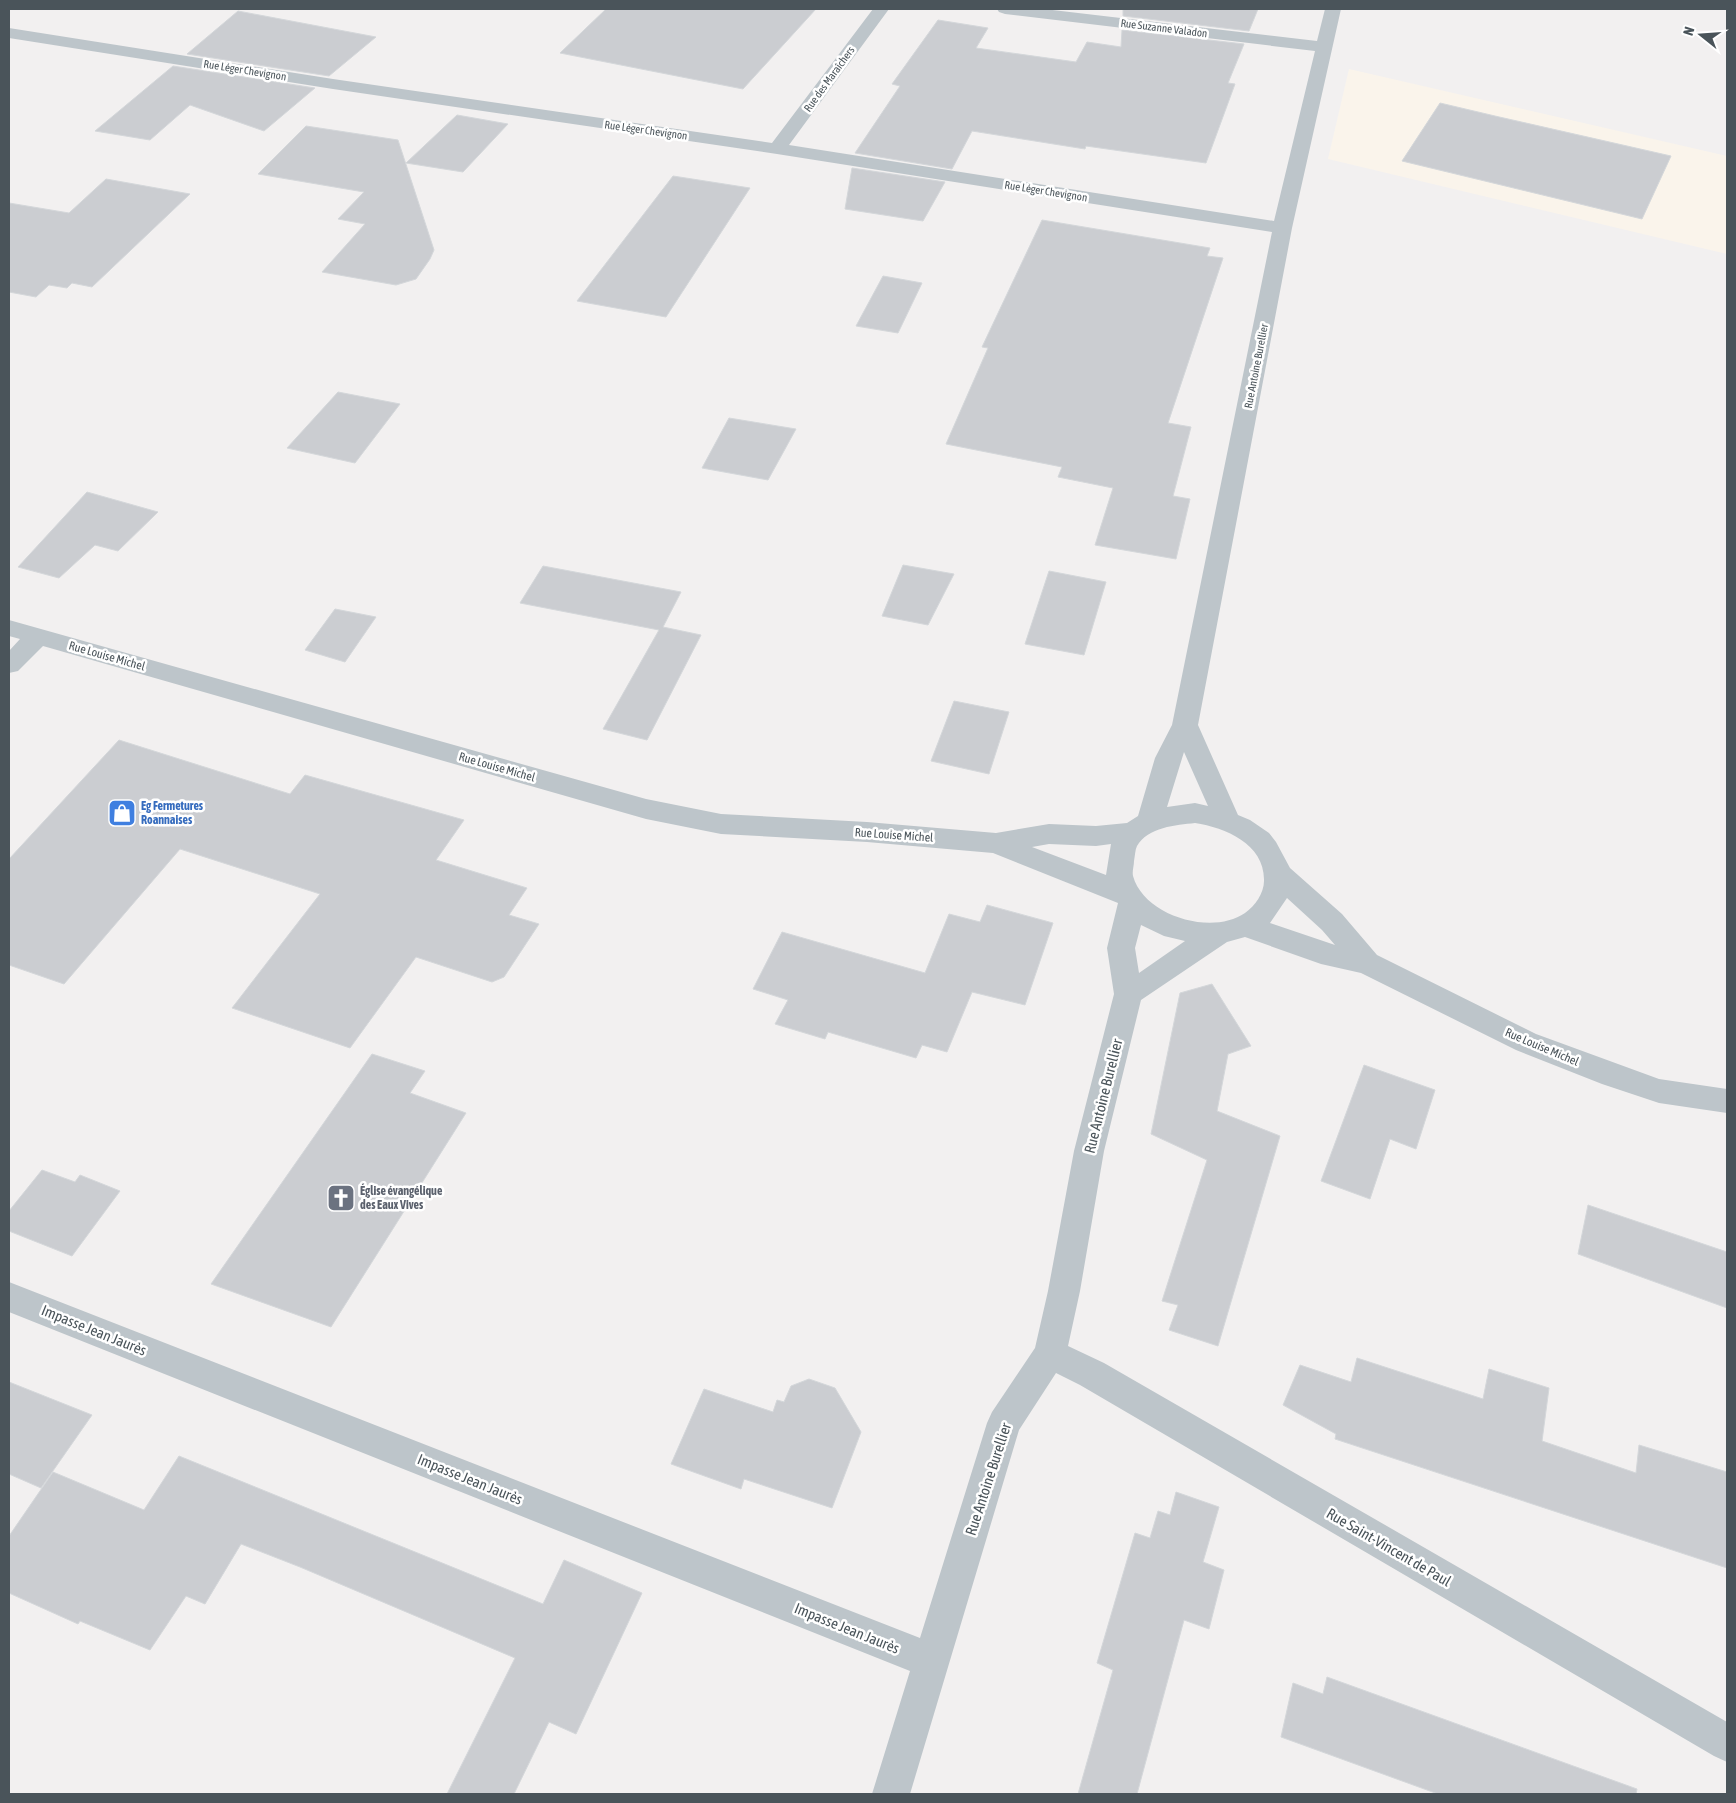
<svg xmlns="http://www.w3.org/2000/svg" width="1736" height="1803" viewBox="0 0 1736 1803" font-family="'Asap Condensed',sans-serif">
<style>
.commercial{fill:#faf4eb}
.building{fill:#cbcdd1;stroke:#d4d7da}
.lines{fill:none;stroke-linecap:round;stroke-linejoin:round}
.minor{fill:#bdc5ca;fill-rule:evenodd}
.labels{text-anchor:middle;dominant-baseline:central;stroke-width:5;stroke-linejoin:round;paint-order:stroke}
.far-street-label{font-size:11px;fill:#4a545a;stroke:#fff}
.street-label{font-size:12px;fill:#4a545a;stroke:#fff}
.shop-label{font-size:12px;font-weight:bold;fill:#366cbe;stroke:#fff;text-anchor:start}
.worship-label{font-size:12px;font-weight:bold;fill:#5b616d;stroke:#fff;text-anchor:start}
.near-street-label{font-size:15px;fill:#4a545a;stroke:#fff}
</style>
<rect width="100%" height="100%" fill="#f2f0f0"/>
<path class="commercial" d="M1349,69L1727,156V254L1328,159Z"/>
<path class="building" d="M606,9H816L743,89L560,53Z
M1123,9H1258L1249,31L1123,16Z
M238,11L376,37L329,76L187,54Z
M938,20L988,28L976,48L1076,62L1087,42L1121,47L1122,30L1244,44L1228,83L1235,84L1206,163L1086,146L1085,149L972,131L952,169L855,153L900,86L892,84Z
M173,66L315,88L264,131L190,105L150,140L95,131Z
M1440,103L1495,116L1671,156L1642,219L1402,161Z
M457,115L508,124L463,172L406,163Z
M306,126L398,140L434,250L430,259L416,279L396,285L322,272L365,224L338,219L364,192L258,174Z
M852,168L945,182L923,221L845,209Z
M673,176L750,188L666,317L577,301Z
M106,179L190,194L92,287L72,283L67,288L49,285L36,297L9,292V203L69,213Z
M1042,220L1210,248L1207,256L1223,258L1168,423L1191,427L1173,496L1190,499L1176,559L1095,545L1113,488L1058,477L1062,467L946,444L988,348L982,347Z
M883,276L922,283L898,333L856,326Z
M338,392L400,404L355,463L287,448Z
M729,418L796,429L768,480L702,468Z
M87,492L158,512L118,551L95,545L59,578L18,567Z
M903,565L954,574L928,625L882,616Z
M543,566L681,592L663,627L701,635L647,740L603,729L659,630L520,603Z
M1049,571L1106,582L1084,655L1025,644Z
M335,609L376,617L345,662L305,650Z
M954,701L1009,712L989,774L931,761Z
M119,740L290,794L305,775L464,820L436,860L527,888L509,915L539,924L504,977L492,982L416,957L350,1048L232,1008L320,894L180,849L64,984L9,965V859Z
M987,905L1053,923L1025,1005L972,992L947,1052L922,1045L916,1058L828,1032L825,1039L775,1024L788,1000L753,989L782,932L925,973L949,914L980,922Z
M1212,984L1251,1046L1228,1054L1217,1111L1280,1136L1218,1346L1169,1330L1178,1305L1162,1301L1207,1160L1151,1134L1180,993Z
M372,1054L425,1071L410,1093L466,1113L331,1327L211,1284Z
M1364,1065L1435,1090L1416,1149L1390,1139L1370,1199L1321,1181Z
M42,1170L75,1182L80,1175L120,1191L72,1256L9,1231V1211Z
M1588,1205L1727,1252V1308L1578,1254Z
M1357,1358L1483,1399L1489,1369L1549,1388L1542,1441L1636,1473L1639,1445L1727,1472V1568L1335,1439L1336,1434L1283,1405L1300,1365L1351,1382Z
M809,1379L835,1388L861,1432L832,1508L744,1479L741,1489L671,1464L704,1389L773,1412L777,1400L784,1402L791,1386Z
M9,1382L92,1415L41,1488L9,1474Z
M179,1456L543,1604L564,1560L642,1593L576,1734L549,1722L514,1794H447L515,1658L300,1567L241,1544L205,1604L186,1596L150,1650L80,1621L78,1624L9,1593V1536L53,1472L144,1510Z
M1176,1492L1219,1507L1203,1562L1224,1570L1209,1629L1184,1620L1137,1794H1078L1113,1670L1097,1663L1135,1533L1150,1538L1158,1511L1170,1515Z
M1327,1677L1637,1789L1636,1794H1438L1281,1737L1293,1683L1323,1694Z"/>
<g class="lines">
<path class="minor" d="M873,9H889L789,145L1274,221L1315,51L1005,14L999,12L997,9H1044L1317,41L1325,9H1341L1292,228L1198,725L1238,815L1250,820L1269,833L1276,842L1290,868L1342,914L1377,955L1536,1034L1659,1079L1727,1089V1113L1659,1103L1602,1084L1516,1050L1361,973L1321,964L1245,937L1227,942L1141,1000L1104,1151L1080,1291L1068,1346L1104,1363L1727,1722V1762L1714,1756L1080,1385L1056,1373L1019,1430L910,1794H872L910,1671L9,1312V1282L920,1638L987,1423L992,1412L1035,1348L1048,1291L1074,1151L1114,994L1107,948L1118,903L993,853L867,842L721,834L646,819L43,646L18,671L9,673V651L20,639L9,636V620L646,799L721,814L867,822L996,833L1049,824L1096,826L1127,823L1138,816L1155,758L1172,725L1272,232L777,154L333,89L9,38V28L333,79L772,143ZM1184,752L1208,806L1195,803L1167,807ZM1195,823C1226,828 1265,844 1264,881C1264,893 1255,906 1245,913C1212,936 1144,916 1133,876C1132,871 1134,866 1134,861C1135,856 1135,850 1137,846C1148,827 1176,825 1195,823ZM1049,844L1096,846L1111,844L1106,875L1032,847ZM1287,898L1322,930L1335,945L1270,923ZM1141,925L1164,936L1185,941L1139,973L1135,948Z"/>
</g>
<defs>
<symbol id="shop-square" viewBox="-11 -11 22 22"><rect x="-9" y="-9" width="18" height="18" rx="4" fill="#3f7fe0" stroke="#fff"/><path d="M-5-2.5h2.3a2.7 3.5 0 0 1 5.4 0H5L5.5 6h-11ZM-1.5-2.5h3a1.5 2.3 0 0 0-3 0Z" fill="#fff"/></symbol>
<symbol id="church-square" viewBox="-11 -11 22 22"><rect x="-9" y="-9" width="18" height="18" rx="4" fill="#6b7280" stroke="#fff"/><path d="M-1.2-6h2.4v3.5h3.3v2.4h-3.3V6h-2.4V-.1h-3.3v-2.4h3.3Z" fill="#fff"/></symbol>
</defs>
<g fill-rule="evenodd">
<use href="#shop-square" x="106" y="797" width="32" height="32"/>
<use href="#church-square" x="325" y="1182" width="32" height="32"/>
</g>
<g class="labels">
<g class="far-street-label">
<text transform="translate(1164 28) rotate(7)">Rue Suzanne Valadon</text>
<text transform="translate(245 70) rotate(9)">Rue Léger Chevignon</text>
<text transform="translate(829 79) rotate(-54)">Rue des Maraîchers</text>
<text transform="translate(646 130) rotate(8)">Rue Léger Chevignon</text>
<text transform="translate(1046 191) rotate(9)">Rue Léger Chevignon</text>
<text transform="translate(1256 366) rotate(-79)">Rue Antoine Burellier</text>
</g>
<g class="street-label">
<text transform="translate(107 656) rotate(16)">Rue Louise Michel</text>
<text transform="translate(497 767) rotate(16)">Rue Louise Michel</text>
<text transform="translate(894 835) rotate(4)">Rue Louise Michel</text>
<text transform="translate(1542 1047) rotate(23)">Rue Louise Michel</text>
</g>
<g class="shop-label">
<text x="141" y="806">Eg Fermetures<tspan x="141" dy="14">Roannaises</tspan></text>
</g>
<g class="worship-label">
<text x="360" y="1191">Église évangélique<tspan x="360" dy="14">des Eaux Vives</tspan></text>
</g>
<g class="near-street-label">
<text transform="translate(1103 1096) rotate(-76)">Rue Antoine Burellier</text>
<text transform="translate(94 1330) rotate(22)">Impasse Jean Jaurès</text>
<text transform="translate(470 1479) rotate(22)">Impasse Jean Jaurès</text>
<text transform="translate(988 1479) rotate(-72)">Rue Antoine Burellier</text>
<text transform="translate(1389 1547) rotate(30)">Rue Saint-Vincent de Paul</text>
<text transform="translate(847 1628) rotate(22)">Impasse Jean Jaurès</text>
</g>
</g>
<rect width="1736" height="1803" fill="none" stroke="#4a545a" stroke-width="20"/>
<g transform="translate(1701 35) rotate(287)" stroke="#ffffff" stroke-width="4" paint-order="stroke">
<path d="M0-4L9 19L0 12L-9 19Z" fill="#4a545a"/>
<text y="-8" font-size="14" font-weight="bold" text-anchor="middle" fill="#4a545a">N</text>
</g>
</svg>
